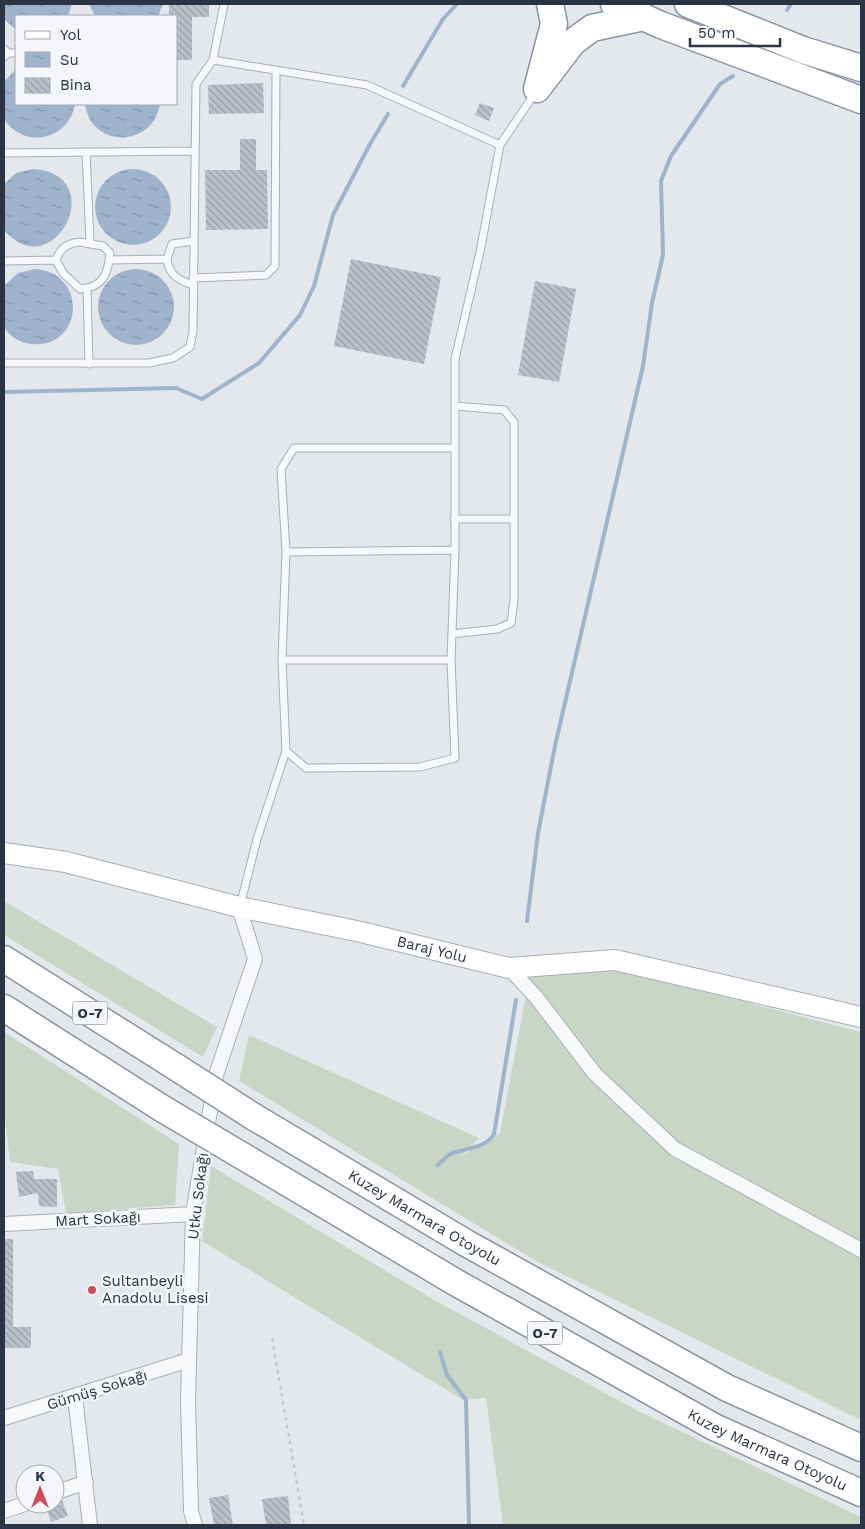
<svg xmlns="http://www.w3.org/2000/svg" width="865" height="1529" viewBox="0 0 865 1529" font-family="'Work Sans',sans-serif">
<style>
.grass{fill:#c9d6c5}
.water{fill:url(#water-ripples)}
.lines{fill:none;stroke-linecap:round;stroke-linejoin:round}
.stream{stroke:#9fb4cc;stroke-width:4}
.building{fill:url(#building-back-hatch)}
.lane-casing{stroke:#a9aeb7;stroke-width:9}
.street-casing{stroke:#a9aeb7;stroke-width:16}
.secondary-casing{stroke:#a9aeb7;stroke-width:22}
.highway-casing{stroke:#8b94a3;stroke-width:29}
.path{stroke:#c2c5cb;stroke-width:2;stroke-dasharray:4 4;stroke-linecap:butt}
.lane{stroke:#f7f8fa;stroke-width:7}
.street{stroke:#f7f8fa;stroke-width:14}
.secondary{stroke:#fff;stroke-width:20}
.highway{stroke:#fff;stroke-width:26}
.highway-bridge-casing{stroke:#8b94a3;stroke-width:29;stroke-linecap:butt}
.highway-bridge{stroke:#fff;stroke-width:26}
.poi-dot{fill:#d1495b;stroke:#f4f6f9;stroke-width:2}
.labels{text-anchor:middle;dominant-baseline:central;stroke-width:5;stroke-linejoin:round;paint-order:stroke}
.shield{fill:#f4f6f9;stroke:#676e7b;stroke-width:1}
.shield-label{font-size:14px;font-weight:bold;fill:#2b3445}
.street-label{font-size:15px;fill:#2b3445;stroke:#f4f6f9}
.poi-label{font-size:15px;fill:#2b3445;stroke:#f4f6f9;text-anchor:start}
</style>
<defs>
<pattern id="water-ripples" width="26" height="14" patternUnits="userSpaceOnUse" patternTransform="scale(1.25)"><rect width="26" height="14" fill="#9fb4cc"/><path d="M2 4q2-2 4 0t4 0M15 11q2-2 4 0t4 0" fill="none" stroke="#8293a7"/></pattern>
<pattern id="building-back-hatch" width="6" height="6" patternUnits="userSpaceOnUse" patternTransform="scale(1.25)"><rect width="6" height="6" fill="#bbc0ca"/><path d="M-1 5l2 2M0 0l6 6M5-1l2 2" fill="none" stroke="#989da6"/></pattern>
</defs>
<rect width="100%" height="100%" fill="#e4e7ec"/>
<path class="grass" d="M4,901L217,1027L203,1057L4,935Z
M623,970L861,1032V1420L536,1261L239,1081L249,1035L479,1138L460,1157L500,1133L530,974Z
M4,1032L179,1144L175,1205L66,1213L58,1169L10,1162L4,1110Z
M211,1166L436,1301L638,1411L861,1517V1525H503L486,1398L463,1400L202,1241Z"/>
<path class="water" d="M4,4H72L68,16H16V30L4,19Z
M89,4H163L158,16H95Z
M16,69V104H75C69,140 24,150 4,119V82Z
M85,104H160C153,148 91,149 85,104Z
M33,169C112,174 53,288 4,230V184L16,173Z
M95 207a38 38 0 1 1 76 0a38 38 0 1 1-76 0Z
M35,269C89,273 83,349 32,344C20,343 10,337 4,327V286L18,273Z
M98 307a38 38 0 1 1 76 0a38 38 0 1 1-76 0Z"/>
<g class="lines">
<path class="stream" d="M787,10L791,4
M403,86L443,19L457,4
M4,392L176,388L202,399L259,363L300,315L314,286L333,215L370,144L388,114
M527,921L538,833L555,746L643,366L652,303L663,255L661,181L671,156L720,84L733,76
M438,1165C442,1161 446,1157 450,1154C465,1148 485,1149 494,1134L516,1000
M440,1352L447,1375L466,1400L469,1525"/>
</g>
<path class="building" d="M209,4V17H192V60H176V16H169V5Z
M263,83L264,113L209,114L208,85Z
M480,103L494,108L489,121L475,115Z
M240,139H256V170H267L268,229L206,230L205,170H240Z
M351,259L441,277L424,364L334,346Z
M535,281L576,289L559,382L518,375Z
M33,1171L34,1179H57V1207L39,1206L38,1193L19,1197L16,1172Z
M4,1239H13V1327H31V1348H4Z
M228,1495L233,1525H214L209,1498Z
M288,1496L291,1525H266L262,1499Z
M62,1500L68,1516L51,1522L45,1505L55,1504V1502Z"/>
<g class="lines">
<defs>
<path id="lane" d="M4,49L8,53L4,57
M8,53H16
M213,60L367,85L500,145L535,93
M86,152L90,242
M4,153L195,151
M79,242L103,246L110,253C108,275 103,287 80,289L63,273L56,260C61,247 67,244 79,242Z
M167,259C169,275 178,280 193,285
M109,260L167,259L172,244L194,241
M4,261L56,260
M193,278L266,275L275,266L276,72
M87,288L89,364
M4,363H149L173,358L190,347L193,331L196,84L213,60L224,4
M454,448H294L281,469L286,552L455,550V359L480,252L500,145
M454,519H514
M286,552L282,660H451L455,550
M452,634L497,629L511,623L514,600V422L504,410L455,406
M282,660L286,751L306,768L420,767L455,758L451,660
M240,906L257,839L286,751"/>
<path id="street" d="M509,968L536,997L595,1074L675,1149L861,1250
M4,1224L193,1214
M75,1397L90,1525
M4,1418L189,1360
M55,1493L86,1482
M4,1511L25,1504
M195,1525L191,1511L188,1401L193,1214L216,1075L255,959L239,907"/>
<g id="secondary">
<path id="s1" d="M4,853L66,862L239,907L361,932L509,968L615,960L861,1017"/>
</g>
<g id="highway">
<path d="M550,4L554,24L537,89L573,42L592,28L644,17"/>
<path d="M614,4L661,25L861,100"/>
<path d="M688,4L803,50L861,68"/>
<path d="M4,959L176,1067"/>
<path d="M4,1008L163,1109"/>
<path id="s2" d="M254,1117L466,1243L727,1388L861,1448"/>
<path id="s3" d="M239,1154L455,1282L714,1427L861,1493"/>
</g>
</defs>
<use href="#lane" class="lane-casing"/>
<use href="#street" class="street-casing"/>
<use href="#secondary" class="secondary-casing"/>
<use href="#highway" class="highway-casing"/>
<path class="path" d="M272,1338L304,1525"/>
<use href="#lane" class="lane"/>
<use href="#street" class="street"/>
<use href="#secondary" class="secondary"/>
<use href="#highway" class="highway"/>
<defs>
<path id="highway-bridge" d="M176,1067L254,1117
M163,1109L239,1154"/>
</defs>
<use href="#highway-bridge" class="highway-bridge-casing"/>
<use href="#highway-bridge" class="highway-bridge"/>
</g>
<circle class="poi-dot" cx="92" cy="1290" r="5"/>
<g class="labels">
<g class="shield">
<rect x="72.5" y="1001.5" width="35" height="23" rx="4"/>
<rect x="527.5" y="1321.5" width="35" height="23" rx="4"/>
</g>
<g class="shield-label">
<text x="90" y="1013">O-7</text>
<text x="545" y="1333">O-7</text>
</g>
<g class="street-label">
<text stroke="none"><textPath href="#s1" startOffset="439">Baraj Yolu</textPath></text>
<text transform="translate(198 1196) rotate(-83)">Utku Sokağı</text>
<text stroke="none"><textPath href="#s2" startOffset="198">Kuzey Marmara Otoyolu</textPath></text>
<text transform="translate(98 1219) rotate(-3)">Mart Sokağı</text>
<text transform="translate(97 1390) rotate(-17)">Gümüş Sokağı</text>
<text stroke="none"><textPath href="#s3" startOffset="606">Kuzey Marmara Otoyolu</textPath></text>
</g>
<g class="poi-label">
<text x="102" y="1281">Sultanbeyli<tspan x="102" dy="17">Anadolu Lisesi</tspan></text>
</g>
</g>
<rect width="865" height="1529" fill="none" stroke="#2b3445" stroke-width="10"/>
<rect x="15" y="15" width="162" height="90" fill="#f4f6f9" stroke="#a4a8b1"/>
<rect x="25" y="31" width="25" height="8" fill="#ffffff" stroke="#a4a8b1"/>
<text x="60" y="40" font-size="15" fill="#2b3445">Yol</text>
<rect x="25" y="52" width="25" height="15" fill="url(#water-ripples)" stroke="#a4a8b1"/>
<text x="60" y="65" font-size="15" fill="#2b3445">Su</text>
<rect x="25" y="78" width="25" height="15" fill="url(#building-back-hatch)" stroke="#a4a8b1"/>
<text x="60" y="90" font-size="15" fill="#2b3445">Bina</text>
<g transform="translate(40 1489)"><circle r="24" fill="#f4f6f9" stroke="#a4a8b1"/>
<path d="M0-4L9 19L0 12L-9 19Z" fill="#d1495b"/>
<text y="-8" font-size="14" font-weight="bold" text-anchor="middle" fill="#2b3445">K</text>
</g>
<path d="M690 38v8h90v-8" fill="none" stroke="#2b3445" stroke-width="2.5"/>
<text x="698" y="38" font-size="15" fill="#2b3445" stroke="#f4f6f9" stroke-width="4" paint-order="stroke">50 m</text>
</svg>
